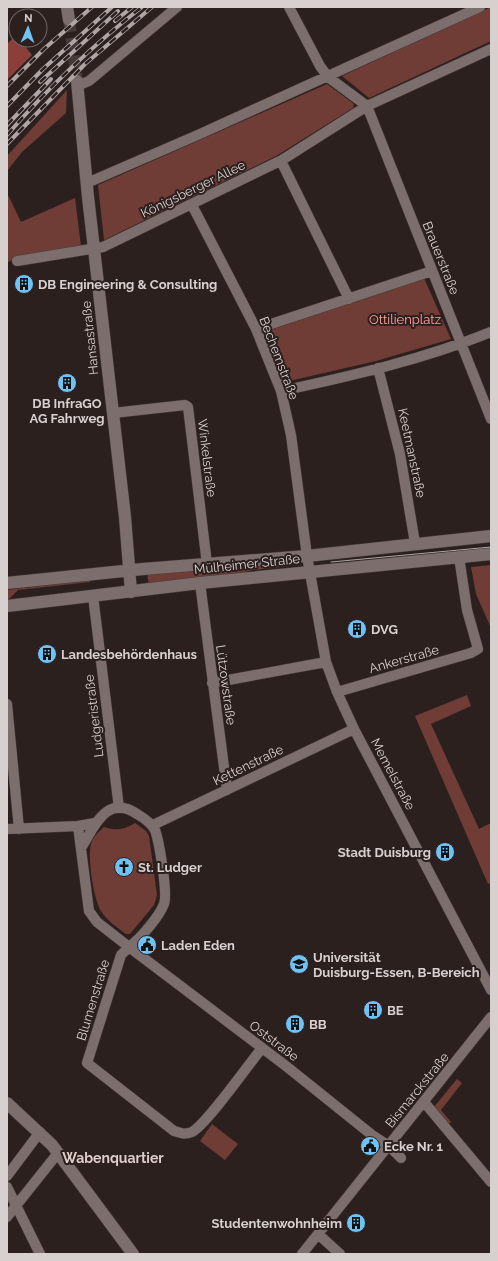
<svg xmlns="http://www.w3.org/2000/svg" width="498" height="1261" viewBox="0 0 498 1261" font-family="Raleway,sans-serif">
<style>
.green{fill:#6f3c36}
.forest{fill:#8a4039}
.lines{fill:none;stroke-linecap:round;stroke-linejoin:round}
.secondary-tunnel{stroke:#463a39;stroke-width:12;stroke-dasharray:12 6;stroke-linecap:butt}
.street-casing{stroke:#473d3c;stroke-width:11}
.secondary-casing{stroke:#473d3c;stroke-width:13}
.street{stroke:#7c6e6c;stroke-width:10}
.secondary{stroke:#7c6e6c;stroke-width:12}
.tram{stroke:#aea5a4;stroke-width:1}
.rail-casing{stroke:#aea5a4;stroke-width:4}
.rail{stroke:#2c201f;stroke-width:2.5;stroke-dasharray:8;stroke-linecap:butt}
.labels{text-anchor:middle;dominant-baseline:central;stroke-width:4;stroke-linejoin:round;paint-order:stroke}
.street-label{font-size:13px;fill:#d8d0ce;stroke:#2c201f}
.poi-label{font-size:13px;font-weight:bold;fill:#d8d0ce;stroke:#2c201f;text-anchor:start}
.park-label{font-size:13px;fill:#fea69b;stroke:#2c201f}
.neighbourhood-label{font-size:14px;font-weight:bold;fill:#decdcb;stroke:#2c201f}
</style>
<rect width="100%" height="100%" fill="#2c201f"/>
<path class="green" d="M491,7V41L369,98L342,76Z
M327,84L354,104L353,108L276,156L104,240L98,185Z
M67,90L66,113L22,152L7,171V156Z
M7,195H8L21,222L75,198L81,246L18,256L7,263Z
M424,278L451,339L376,361L285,382L264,332Z
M289,562V566L253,570L237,574L149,586L147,573Z
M491,565V628L476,594L471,567Z
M90,580V582L18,590L7,601V590Z
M467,695L471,706L431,724L479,829L491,823V883L488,884L415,716Z
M135,823L146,831L149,836L157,895L154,905L130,934H126C117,927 107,921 101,911C94,901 86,853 92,841C94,836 100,831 104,827C116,831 124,830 135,823Z
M457,1079L462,1083L441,1110L451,1122L448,1124L434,1107Z
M212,1124L238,1144L225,1160L200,1141Z"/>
<path class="forest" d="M16,35V40H20L32,55L7,80V44Z"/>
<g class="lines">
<path class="secondary-tunnel" d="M69,20L77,81"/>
<defs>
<path id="street" d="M289,7L320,66L328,77L367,106L491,419
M77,86L89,81L177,7
M281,161L349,299
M87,183L200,134L480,7
M192,205L256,329L281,391L291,435L307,556L326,662L337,692L354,729L491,990
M17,261L103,247L282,160L367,106L491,49
M256,329L432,271
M378,368L400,454L415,543
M281,391C352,376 424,359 491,332
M113,413L185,405L188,407L207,564
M200,583L227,790
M93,596L119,808
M212,683L326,662
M337,692L471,653L478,649L467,610L459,557
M7,704L19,829
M153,825L354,729
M78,826L89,911L97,922L129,947C140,939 159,917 164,904C168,893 159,841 155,830C151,823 144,818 137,814C106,793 94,828 81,848
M7,829L78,826L95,823
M262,1048C248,1065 207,1124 192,1132C185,1135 180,1133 174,1131L87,1063L121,955L129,947L286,1066L372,1135L389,1146L401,1158
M424,1102L491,1182
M7,1176L40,1132
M7,1187L40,1254
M7,1217L58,1153
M318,1234L340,1254
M302,1254L491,1017"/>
<path id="secondary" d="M67,7L69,20
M77,81L88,197L125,517L131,592
M7,583L143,569L307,556L491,536
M7,606L200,583L491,554
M7,1103L52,1145L133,1254"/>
</defs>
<use href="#street" class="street-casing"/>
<use href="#secondary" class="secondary-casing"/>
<use href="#street" class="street"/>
<use href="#secondary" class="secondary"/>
<path class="tram" d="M331,562L491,547"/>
<defs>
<path id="rail" d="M115,21L132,7
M40,82L118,11
M7,86L44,49L92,7
M7,106L43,69L112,7
M7,125L51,79
M7,135C48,88 93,45 142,7
M7,144L85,64L152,7"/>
</defs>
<use href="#rail" class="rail-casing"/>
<use href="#rail" class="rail"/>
</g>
<defs>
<symbol id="building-disc" viewBox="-11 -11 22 22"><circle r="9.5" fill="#6fc2f4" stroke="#2c201f"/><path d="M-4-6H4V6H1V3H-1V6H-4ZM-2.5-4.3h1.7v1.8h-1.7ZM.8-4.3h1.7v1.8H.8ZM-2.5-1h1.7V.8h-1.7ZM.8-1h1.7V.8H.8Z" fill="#111"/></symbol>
<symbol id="church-disc" viewBox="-11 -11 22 22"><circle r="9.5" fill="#6fc2f4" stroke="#2c201f"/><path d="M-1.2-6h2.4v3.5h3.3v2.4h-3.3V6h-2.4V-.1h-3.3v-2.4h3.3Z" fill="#111"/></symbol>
<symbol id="civic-disc" viewBox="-11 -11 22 22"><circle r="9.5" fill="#6fc2f4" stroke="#2c201f"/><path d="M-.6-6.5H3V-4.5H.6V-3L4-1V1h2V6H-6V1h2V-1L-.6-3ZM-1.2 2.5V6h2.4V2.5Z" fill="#111"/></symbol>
<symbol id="university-disc" viewBox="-11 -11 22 22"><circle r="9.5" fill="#6fc2f4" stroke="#2c201f"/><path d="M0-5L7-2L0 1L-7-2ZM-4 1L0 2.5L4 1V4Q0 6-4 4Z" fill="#111"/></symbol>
</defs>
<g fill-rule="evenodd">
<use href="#building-disc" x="13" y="273" width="22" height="22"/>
<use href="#building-disc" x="56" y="372" width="22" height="22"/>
<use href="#building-disc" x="346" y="618" width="22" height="22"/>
<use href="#building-disc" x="36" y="643" width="22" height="22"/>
<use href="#building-disc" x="434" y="841" width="22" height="22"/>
<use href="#church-disc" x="113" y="856" width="22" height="22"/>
<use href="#civic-disc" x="136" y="934" width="22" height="22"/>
<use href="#university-disc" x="288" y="953" width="22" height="22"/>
<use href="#building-disc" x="362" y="999" width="22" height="22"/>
<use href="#building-disc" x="284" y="1013" width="22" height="22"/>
<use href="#civic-disc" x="359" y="1135" width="22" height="22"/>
<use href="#building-disc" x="345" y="1212" width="22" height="22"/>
</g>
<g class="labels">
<g class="street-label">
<text transform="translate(193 189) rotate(-26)">Königsberger Allee</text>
<text transform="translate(441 258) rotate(68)">Brauerstraße</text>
<text transform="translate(90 338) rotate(-96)">Hansastraße</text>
<text transform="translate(279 358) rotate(69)">Bechemstraße</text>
<text transform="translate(412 453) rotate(78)">Keetmanstraße</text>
<text transform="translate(207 458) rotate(83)">Winkelstraße</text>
<text transform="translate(247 564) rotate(-6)">Mülheimer Straße</text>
<text transform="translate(404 659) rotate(-16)">Ankerstraße</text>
<text transform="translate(226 685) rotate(82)">Lützowstraße</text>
<text transform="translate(94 716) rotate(-97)">Ludgeristraße</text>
<text transform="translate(248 765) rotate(-26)">Kettenstraße</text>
<text transform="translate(393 774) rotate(62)">Memelstraße</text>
<text transform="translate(93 1000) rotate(-73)">Blumenstraße</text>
<text transform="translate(274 1041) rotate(37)">Oststraße</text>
<text transform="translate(417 1090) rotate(-51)">Bismarckstraße</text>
</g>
<g class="poi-label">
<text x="38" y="284">DB Engineering &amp; Consulting</text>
<text x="67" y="403" text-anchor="middle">DB InfraGO<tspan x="67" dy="15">AG Fahrweg</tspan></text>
<text x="371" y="629">DVG</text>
<text x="61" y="654">Landesbehördenhaus</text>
<text x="431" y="852" text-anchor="end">Stadt Duisburg</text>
<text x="138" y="867">St. Ludger</text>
<text x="161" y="945">Laden Eden</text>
<text x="313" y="957">Universität<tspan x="313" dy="15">Duisburg-Essen, B-Bereich</tspan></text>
<text x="387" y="1010">BE</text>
<text x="309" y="1024">BB</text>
<text x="384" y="1146">Ecke Nr. 1</text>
<text x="342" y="1223" text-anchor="end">Studentenwohnheim</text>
</g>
<g class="park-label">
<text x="405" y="319">Ottilienplatz</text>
</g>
<g class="neighbourhood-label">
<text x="113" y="1158">Wabenquartier</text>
</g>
</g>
<rect width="498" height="1261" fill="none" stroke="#d8d0ce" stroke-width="16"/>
<g transform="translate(28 28) rotate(2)"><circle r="19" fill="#2c201f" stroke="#716665"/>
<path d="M0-3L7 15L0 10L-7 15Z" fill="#6fc2f4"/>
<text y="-6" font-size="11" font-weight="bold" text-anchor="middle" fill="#d8d0ce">N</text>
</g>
</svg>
